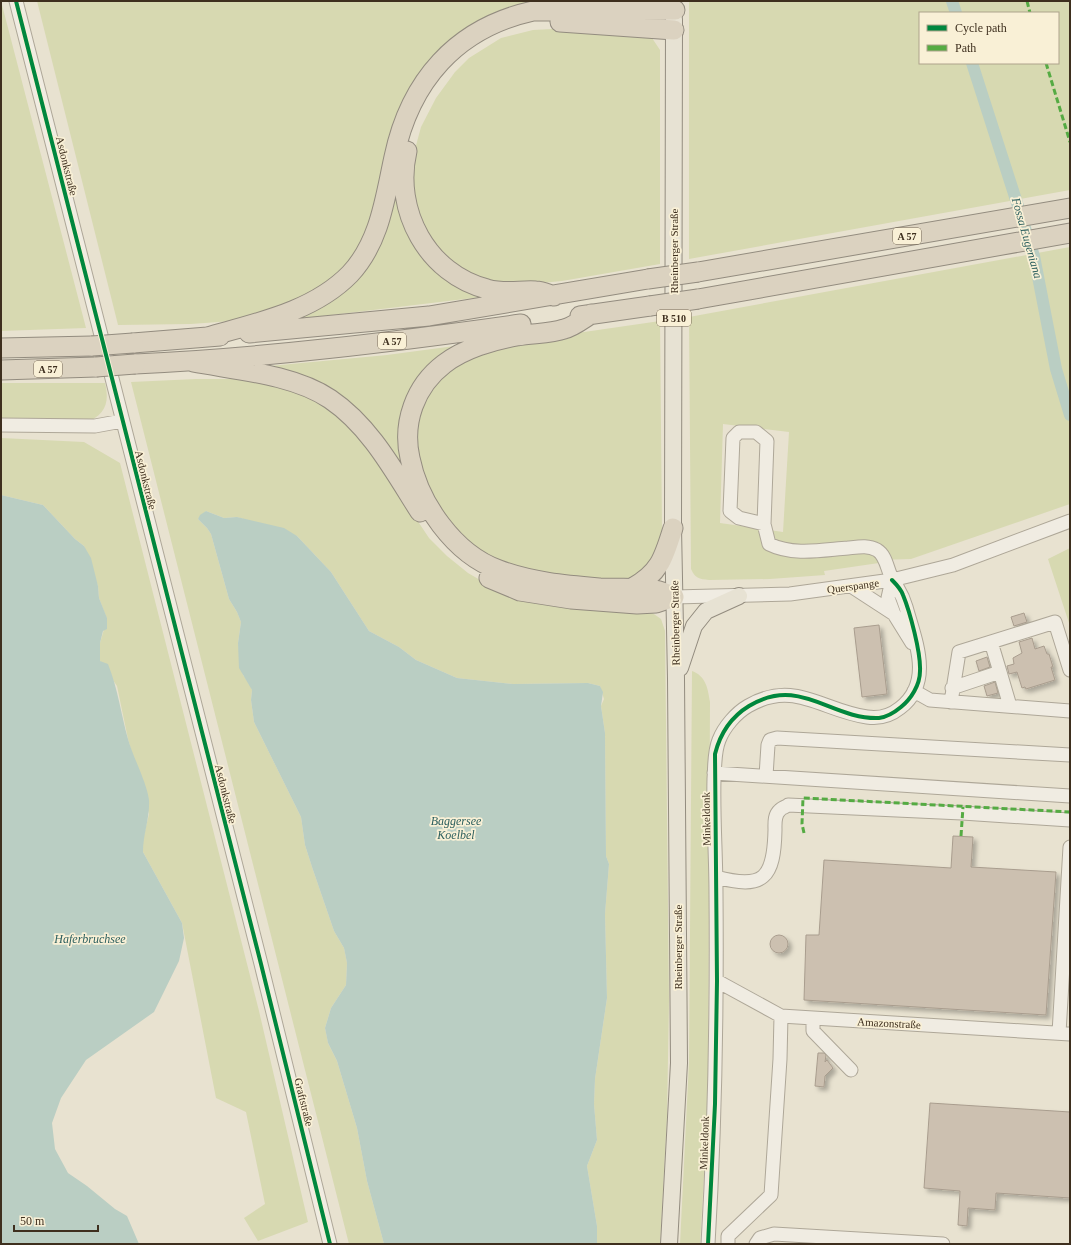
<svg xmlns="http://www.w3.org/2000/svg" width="1071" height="1245" viewBox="0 0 1071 1245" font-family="Georgia,serif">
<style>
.green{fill:#d7d9b1;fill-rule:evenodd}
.water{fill:#bacec3}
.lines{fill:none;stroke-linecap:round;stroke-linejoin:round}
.canal{stroke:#bacec3;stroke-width:12}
.building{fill:#ccc0b0;stroke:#a99d8e;filter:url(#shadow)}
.minor-casing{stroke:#aea798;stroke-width:15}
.major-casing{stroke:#938c7f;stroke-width:18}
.highway-casing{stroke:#938c7f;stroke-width:21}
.minor{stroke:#f0ece2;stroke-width:13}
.major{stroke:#e7e2d3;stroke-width:16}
.highway{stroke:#dbd2c0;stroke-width:19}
.highway-bridge-casing{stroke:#938c7f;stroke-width:21;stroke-linecap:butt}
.highway-bridge{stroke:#dbd2c0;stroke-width:19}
.quiet{stroke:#55ab43;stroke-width:3;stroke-dasharray:6 3;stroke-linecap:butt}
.cycleway-casing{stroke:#f9f0d6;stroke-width:6}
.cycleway{stroke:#00873e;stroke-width:4}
.labels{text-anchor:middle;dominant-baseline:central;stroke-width:3.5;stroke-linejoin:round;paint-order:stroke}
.shield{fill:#f9f0d6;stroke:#766955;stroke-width:1}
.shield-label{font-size:10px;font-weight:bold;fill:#3e2f1e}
.street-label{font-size:11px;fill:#3e2f1e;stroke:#f9f0d6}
.water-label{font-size:12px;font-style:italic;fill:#2c5f5e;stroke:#f9f0d6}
</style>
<defs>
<filter id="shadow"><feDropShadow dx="3.5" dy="3.5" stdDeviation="2" flood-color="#0004"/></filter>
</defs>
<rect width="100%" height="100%" fill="#e8e2d0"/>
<path class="green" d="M1,1L86,328L1,331Z
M37,1H631L557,2L438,54L377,208L356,253L336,275L309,297L232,321L191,324L118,325Z
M689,1H1070V190L689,259ZM920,13H1058V63H920Z
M571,28L644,34L652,38L660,50V264L562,281L520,285L490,283L456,268L424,230L410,180L414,153L421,127L436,98L455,72L469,58L501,38L533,30Z
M396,180L408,224L490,296L298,319L341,290Z
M1070,247V504L911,559L879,560V563L824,571L825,575L770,579L709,580C699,579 695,578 691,569L689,317ZM723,424L789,432L783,532L720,523Z
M660,321L662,532L659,554L629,583L536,574L504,564L483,552L466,539L443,515L423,477L415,447L420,411L428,393L438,380L464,360L522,341Z
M462,345L420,384L411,478L379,437L259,367L387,355Z
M196,379H240L294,391L318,401L357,430L429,538L447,556L468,573L494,588L651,612L661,619L665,631L669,1000L667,1116L660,1244H597V1226L587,1166L597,1140L594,1104L595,1079L607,998L605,914L609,864L606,856L605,733L601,706L604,699L600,686L588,683L513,684L457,678L416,660L399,647L369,631L331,572L297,536L237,517L224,518L206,511L198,519L207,528L211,534L229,599L237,612L241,622L238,643L243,675L250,684L252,690L251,700L254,722L301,817L305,845L312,867L334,931L344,948L347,963L346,985L331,1008L325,1028L328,1043L337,1061L357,1128L367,1181L384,1244H349L131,382Z
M1,383H105C110,403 105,415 85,423L1,419Z
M1,438L84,442L120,463L259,1011L308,1222L258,1241L244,1218L265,1204L246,1112L216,1098L182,923L143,852V839L149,814L128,739L117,686L100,661V643L107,619L99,598L98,586L84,546L75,539L43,505L1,495Z
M1070,548V626L1048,559Z
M692,671C706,676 708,689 710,702L708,1106L700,1244H680L689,1062Z"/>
<path class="water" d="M1,495L43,505L75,539L84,546L91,558L98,586L99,598L107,618V629L103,631L100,643V661L108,664C118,689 121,714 128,739C133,757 147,783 149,800C150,818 143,834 143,852L182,923L184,938L179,961L154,1012L86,1060L61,1098L52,1123L55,1149L68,1173L87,1186L115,1209L127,1216L139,1244H1Z
M206,511L224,518L237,517L284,528L297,536L331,572L369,631L399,647L416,660L457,678L513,684L588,683L600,686L603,692L601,706L605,733L606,856L609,864L605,914L607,998L595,1079L594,1104L597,1140L587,1166L597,1226V1244H384L367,1181L357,1128L337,1061L328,1043L325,1028L331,1008L346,985L347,963L344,948L334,931L312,867L305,845L301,817L254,722L251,700L252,690L239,668L238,643L241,622L237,612L229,599L211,534L207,528L198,519L200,515Z"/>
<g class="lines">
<path class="canal" d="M952,1L956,13
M972,63L1034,256L1056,369L1070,415"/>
</g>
<path class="building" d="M1024,613L1027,622L1014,626L1011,617Z
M879,625L887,694L862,697L854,628Z
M1032,638L1035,649L1044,646L1047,654H1049L1053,667H1051L1055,680L1026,689L1025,687L1022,688L1017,672L1009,674L1007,666L1014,664L1013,658L1022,653L1019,642Z
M987,657L990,667L979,671L976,661Z
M995,682L998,693L987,696L984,686Z
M953,836L973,837L971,867L1056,872L1046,1015L804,1000L806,935H819L824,860L951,868Z
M770 944a9 9 0 1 1 18 0a9 9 0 1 1-18 0Z
M818,1053H824L826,1055L825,1062L827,1060L833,1068L825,1076L824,1087L815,1086Z
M930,1103L1070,1112V1198L996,1193L995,1210L968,1208L967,1226L958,1225L960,1191L924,1188Z"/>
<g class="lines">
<defs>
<path id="minor" d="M16,1L261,964L330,1244
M1,425L95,426L122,421
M892,580L888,598L894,614L912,643
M851,586L894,614
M674,597L790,594L892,580L953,565L1070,521
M1000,672L1010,706
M952,688L1000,672L991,642
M914,691L930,700L1070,711
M951,702L959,652L1055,622L1070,670
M714,773L1070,796
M766,776L768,745L770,740L777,738L1070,755
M716,877C764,890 774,878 775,830C775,823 774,815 780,810C781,808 786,807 788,805L962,813L1070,820
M717,981L781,1016L1070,1034
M813,1019V1031L851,1070
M1059,1033L1070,847
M708,1244C715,1127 717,1011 716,894C716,856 713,817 714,779C715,766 714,752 719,740C724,727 736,713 748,706C794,679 823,711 867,717C880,719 890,716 900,708C934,682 915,640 906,607C902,593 899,591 893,580C887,571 887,556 877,550C868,545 858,547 848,548C822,550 793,556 769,544L764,524L767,441L756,432H739L733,438L730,511L739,518L764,524
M728,1244V1236L771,1195L780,1059L781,1016
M756,1244L760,1238L774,1234L943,1244"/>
<path id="major" d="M680,668L694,626L706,611L739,596
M669,1244L679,1063L676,679L673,528L674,19"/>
<path id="highway" d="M560,22L674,30
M407,151C393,211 428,274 487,289C504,294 520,290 536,291C542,291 548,294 554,296
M698,272L1070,208
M698,299L1070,233
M591,314C583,319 573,327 564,329C550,334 532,333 517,336C493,340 463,349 444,364C415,386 402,423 410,458C419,503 454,554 499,570C531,582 566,585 600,588C618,589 636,587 654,590C661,591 668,594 674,597
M580,316L650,306
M249,333L429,316L648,279
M207,337C256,323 313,312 350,274C380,242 385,198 394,157C410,81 456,28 533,11L675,10
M133,343L220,336
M1,348L92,346
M193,362C235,370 293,374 330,399C370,426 394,471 420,512
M135,364C264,358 393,342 521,324
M1,370L96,367
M489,578L520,591L571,599L637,604L656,603L674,597
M632,588C660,573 664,557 673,528"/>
</defs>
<use href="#minor" class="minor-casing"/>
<use href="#major" class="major-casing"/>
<use href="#highway" class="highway-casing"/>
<use href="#minor" class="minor"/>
<use href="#major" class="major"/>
<use href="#highway" class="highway"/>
<defs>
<path id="highway-bridge" d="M648,279L698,272
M650,306L698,299
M92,346L133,343
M96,367L135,364"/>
</defs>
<use href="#highway-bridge" class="highway-bridge-casing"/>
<use href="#highway-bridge" class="highway-bridge"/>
<path class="quiet" d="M1027,1L1030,13
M1046,63L1070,142
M804,833L802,824L803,798L1070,812
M961,836L963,807"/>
<defs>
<path id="cycleway" d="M16,1L261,964L330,1244
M708,1244L715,1104L717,981L715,754C720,734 731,717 749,706C800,675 831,720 879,718C887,717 895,712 901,707C911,699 920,685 920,671C921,653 910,612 903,595C901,589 896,584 892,580"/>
</defs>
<use href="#cycleway" class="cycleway-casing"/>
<use href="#cycleway" class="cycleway"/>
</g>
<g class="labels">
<g class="shield">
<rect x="893" y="228" width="28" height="16" rx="3"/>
<rect x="657" y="310" width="34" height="16" rx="3"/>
<rect x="378" y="333" width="28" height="16" rx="3"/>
<rect x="34" y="361" width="28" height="16" rx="3"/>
</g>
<g class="shield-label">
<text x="907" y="236">A 57</text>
<text x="674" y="318">B 510</text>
<text x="392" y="341">A 57</text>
<text x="48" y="369">A 57</text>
</g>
<g class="street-label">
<text transform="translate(67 166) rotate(76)">Asdonkstraße</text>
<text transform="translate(674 251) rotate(-90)">Rheinberger Straße</text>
<text transform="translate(146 480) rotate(76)">Asdonkstraße</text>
<text transform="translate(853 586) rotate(-8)">Querspange</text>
<text transform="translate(675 623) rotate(-91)">Rheinberger Straße</text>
<text transform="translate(226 794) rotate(76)">Asdonkstraße</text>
<text transform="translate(706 819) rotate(-91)">Minkeldonk</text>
<text transform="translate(678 947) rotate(-90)">Rheinberger Straße</text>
<text transform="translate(889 1023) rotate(3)">Amazonstraße</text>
<text transform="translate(304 1102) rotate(76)">Graftstraße</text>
<text transform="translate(704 1143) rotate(-88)">Minkeldonk</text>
</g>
<g class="water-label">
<text transform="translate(1027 238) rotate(74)">Fossa Eugeniana</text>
<text x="456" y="821">Baggersee<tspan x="456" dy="14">Koelbel</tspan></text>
<text x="90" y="939">Haferbruchsee</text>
</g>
</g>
<rect width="1071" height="1245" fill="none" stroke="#3e2f1e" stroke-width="4"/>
<rect x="919" y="12" width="140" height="52" fill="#f9f0d6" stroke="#aea38c"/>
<rect x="927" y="25" width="20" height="6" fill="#00873e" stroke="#aea38c"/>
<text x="955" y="32" font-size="12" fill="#3e2f1e">Cycle path</text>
<rect x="927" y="45" width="20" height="6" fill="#55ab43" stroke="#aea38c"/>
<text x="955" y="52" font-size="12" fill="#3e2f1e">Path</text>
<path d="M14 1225v6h84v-6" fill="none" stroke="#3e2f1e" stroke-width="2"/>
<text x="20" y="1225" font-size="12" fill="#3e2f1e" stroke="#f9f0d6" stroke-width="3" paint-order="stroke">50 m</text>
</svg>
